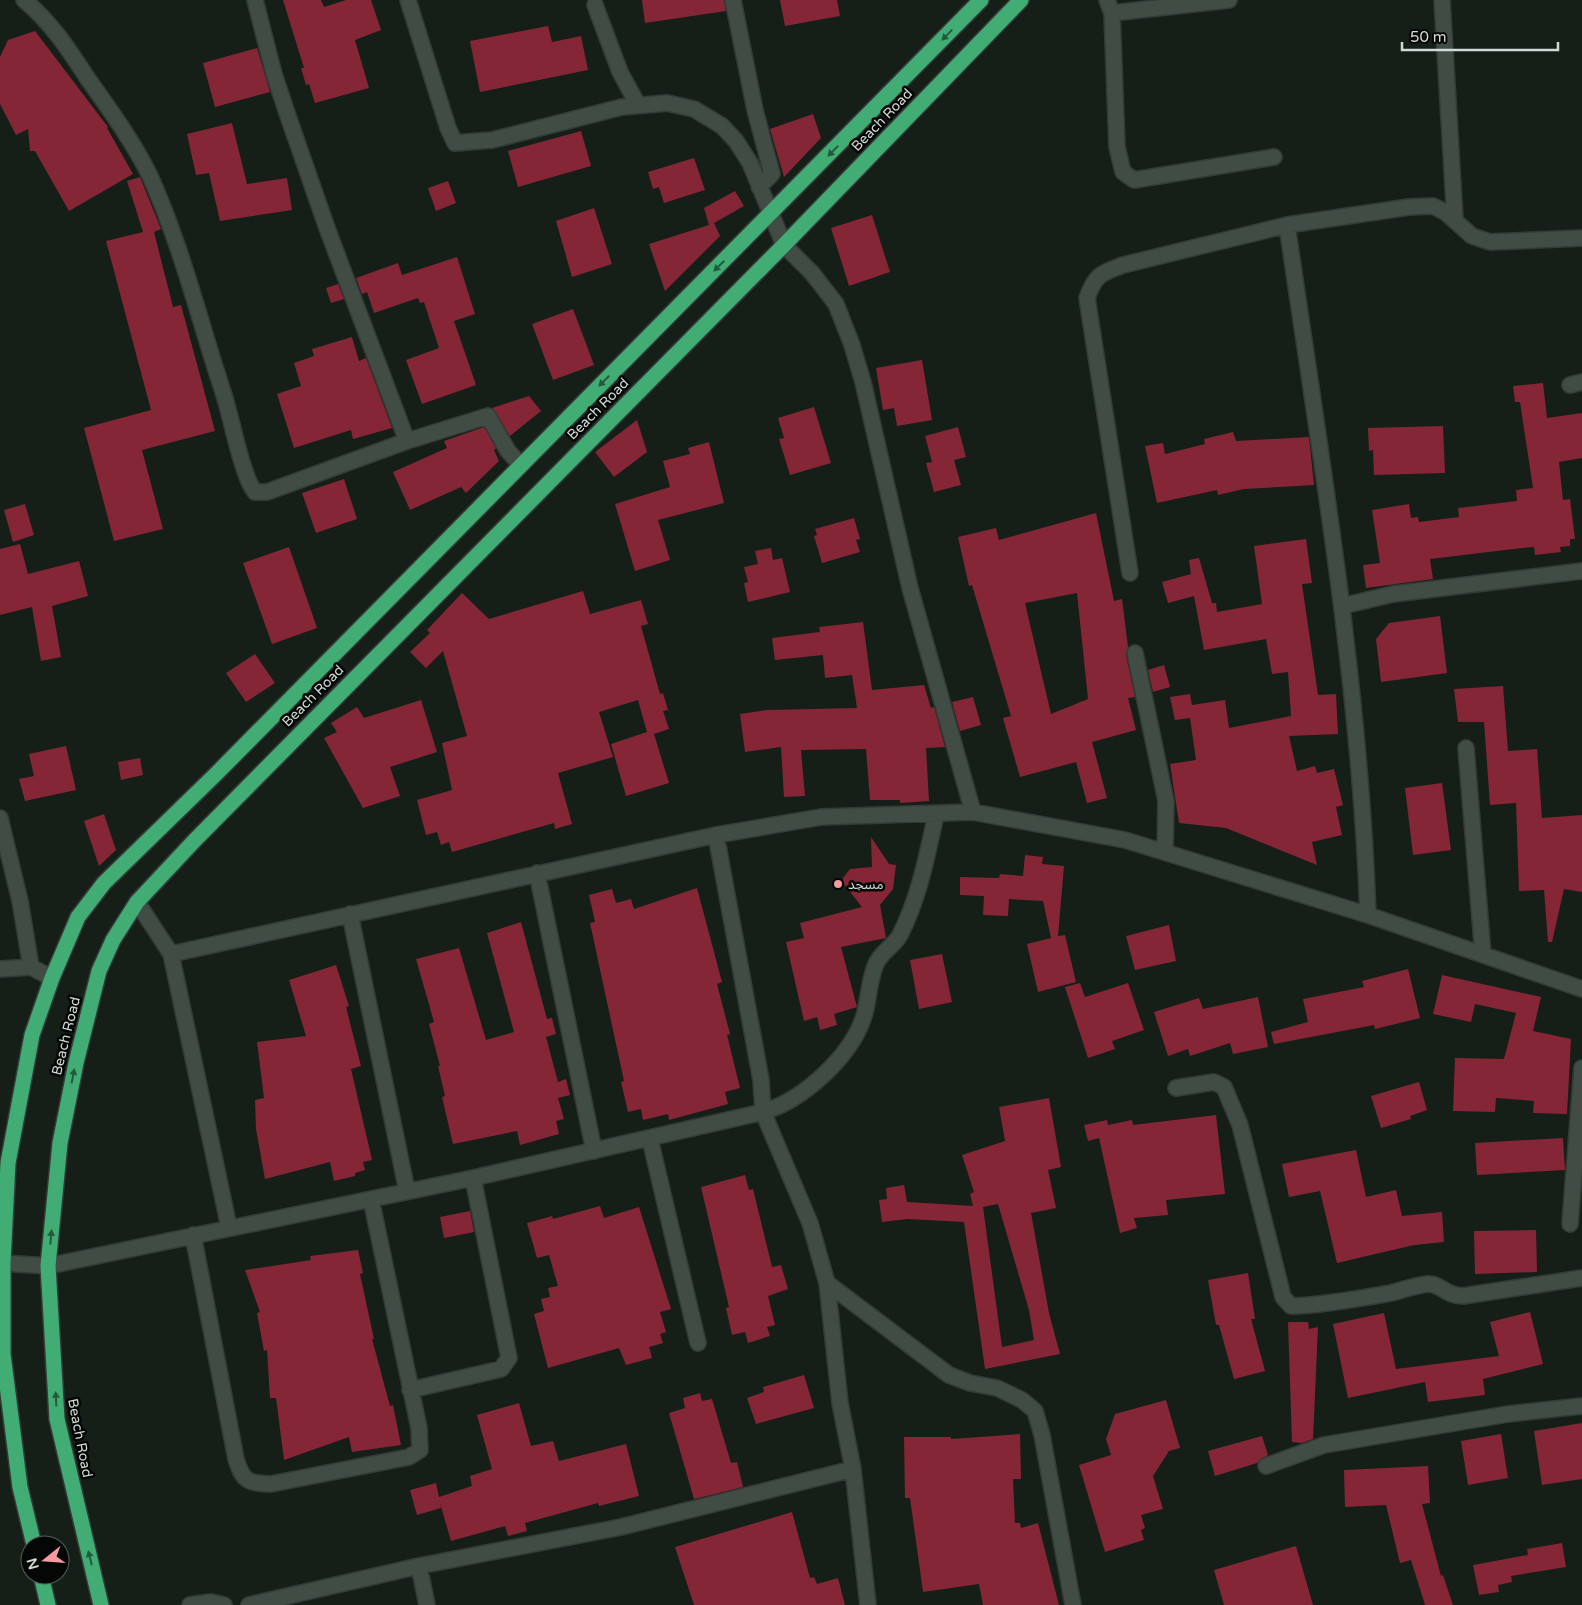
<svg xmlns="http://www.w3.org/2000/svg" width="1582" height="1605" viewBox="0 0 1582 1605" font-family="'Varela Round','Noto Sans Arabic',sans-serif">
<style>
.building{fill:#842636;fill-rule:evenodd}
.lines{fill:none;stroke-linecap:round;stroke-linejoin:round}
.minor-casing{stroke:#343a36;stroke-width:18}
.highway-casing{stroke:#343a36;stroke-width:18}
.minor{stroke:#414c45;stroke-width:15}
.highway{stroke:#41ac73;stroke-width:15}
.oneway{fill:#225a3c}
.poi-dot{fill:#f49aa1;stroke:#040705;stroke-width:2}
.labels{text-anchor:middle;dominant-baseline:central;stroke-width:5;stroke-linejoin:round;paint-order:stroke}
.street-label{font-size:14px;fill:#d3d9d5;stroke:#040705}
.poi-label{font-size:14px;fill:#d3d9d5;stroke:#040705;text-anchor:start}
</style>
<rect width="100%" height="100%" fill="#151f18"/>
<path class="building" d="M283,0H321L324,7L346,0H371L381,30L355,40L369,88L315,103L309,84L306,85L301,68H304Z
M642,0H724L726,11L645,23Z
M780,0H837L840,16L785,26Z
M548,26L552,42L581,36L588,70L480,92L470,41Z
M35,31L108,127L107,128L133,174L69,211L35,151H30L28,129L16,135L0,104V57L8,40Z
M257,48L270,92L215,107L203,63Z
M813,114L821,138L784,177L770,129Z
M232,123L247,184L287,178L292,210L220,221L209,173L196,175L187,134Z
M581,131L591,166L518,187L508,151Z
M694,158L705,190L664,203L659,187L653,189L648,172Z
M140,177L161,229L154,232L173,307L181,305L215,431L142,450L163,529L114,541L84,428L151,410L106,241L143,232L127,181Z
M448,181L456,203L436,211L428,188Z
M735,191L744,206L714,223L720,236L665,291L649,244L709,225L704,208Z
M594,208L612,264L572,277L556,221Z
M872,215L890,272L849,286L831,228Z
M457,257L475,314L454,321L476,385L422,404L406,360L439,348L424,302L420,303L418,298L374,313L367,292L362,294L356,278L398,263L402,275Z
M338,284L344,299L331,303L326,288Z
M573,309L594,365L553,380L532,324Z
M352,337L359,361L366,358L392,428L353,439L351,430L294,448L277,394L301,386L294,363L314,356L312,349Z
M922,360L932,420L897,426L894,408L883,410L876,368Z
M1543,383L1547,418L1582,413V458L1559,462L1563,500L1570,499L1575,539H1570V546L1560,547L1561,552L1535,555L1534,547L1522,548L1430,559L1433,579L1366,588L1363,565L1380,563L1372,510L1409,504L1411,518L1418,517L1419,522L1459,517L1458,508L1517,501L1516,490L1533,488L1520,402H1515L1513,386Z
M529,396L541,411L510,436L492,408Z
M814,407L831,463L790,475L779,439L784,438L778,418Z
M637,420L647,452L614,477L595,452Z
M1443,426L1445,473L1374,475L1373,450L1369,451L1368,428Z
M484,427L496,448L494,450L499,461L466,493L461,487L410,510L393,472L447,448L444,441Z
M958,427L966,457L954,460L961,485L934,492L926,463L932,462L925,436Z
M1233,432L1236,441L1309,437L1314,485L1244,489L1218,495L1217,490L1157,503L1145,446L1163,443L1165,454L1205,444L1204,439Z
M709,442L724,503L658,520L670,560L635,571L615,504L670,487L663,461L690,454L688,448Z
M344,479L357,519L316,533L302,493Z
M25,504L34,535L13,542L4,510Z
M1096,513L1114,601L1122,599L1128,647L1126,655L1135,697L1128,698L1136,730L1092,742L1107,798L1087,803L1076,762L1020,777L1003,718L1011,716L972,585L969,586L958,537L996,528L999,540ZM1077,593L1088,699L1051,714L1025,603Z
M854,518L860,539L856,540L860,552L822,563L814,536L817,535L815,529Z
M1306,539L1312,583L1302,584L1318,695L1336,694L1338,734L1289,736L1297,771L1315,766L1317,773L1334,769L1343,805L1336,807L1342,835L1312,842L1317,865L1226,828L1179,823L1170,764L1196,760L1190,718L1175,720L1170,697L1190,694L1192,705L1225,700L1229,728L1291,716L1288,672L1272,674L1266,639L1204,650L1194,596L1168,603L1162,582L1191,574L1189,560L1199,558L1212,603H1216L1217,612L1262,604L1254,546Z
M20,544L28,574L79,561L88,596L52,606L61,657L41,661L32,607L0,615V549Z
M289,547L317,628L272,644L243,563Z
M771,548L773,560L782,558L790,592L748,602L744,583L748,582L744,567L758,564L755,551Z
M583,591L590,614L641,600L648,624L641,626L660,694L663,693L668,710L663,711L669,729L654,734L669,783L626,796L611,744L647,732L638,700L599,712L613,757L558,773L572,824L555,829L554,823L452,852L449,842L441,845L437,832L426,835L417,800L452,790L442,743L467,736L443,651L426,668L410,652L430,633L427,630L462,593L489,619Z
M1440,616L1447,673L1381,682L1376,639L1389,623Z
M863,622L872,690L924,685L931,708L934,707L945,747L926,748L929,801L900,803V800H870L866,749L801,750L805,796L784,797L781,747L745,752L740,714L767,710L857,708L852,675L825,678L823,655L775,660L772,638L820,632L819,627Z
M255,654L275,683L246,702L226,673Z
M1164,665L1170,687L1153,692L1148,670Z
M1503,686L1508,751L1537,749L1542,818L1582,815V892L1564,889L1552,942H1548L1544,890L1519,891L1516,803L1490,805L1484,722H1458L1454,689Z
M973,697L981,725L960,731L952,702Z
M421,700L437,752L390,767L400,796L363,808L324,738L337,732L331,723L357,707L364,718Z
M66,746L76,790L25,801L19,779L34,776L29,754Z
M140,758L143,775L121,780L118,762Z
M1442,783L1451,850L1413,855L1405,788Z
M104,814L116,850L99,866L84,821Z
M871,837L889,864L896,865L893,889L880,905L886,938L841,947L857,1007L834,1014L837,1025L820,1030L817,1017L804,1021L786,942L804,938L800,923L862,907L844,884L843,878L850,869L872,867Z
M1025,855L1043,857L1042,864L1064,866L1058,936L1065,935L1076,982L1038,992L1027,944L1051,938L1043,901L1009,899L1008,916L983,915L984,896L960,895V877L999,878L1000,874L1023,876Z
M697,888L722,982L717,984L730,1034L727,1035L740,1088L725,1092L728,1104L669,1120L668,1114L643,1120L641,1109L628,1112L621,1082L624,1081L590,923L595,922L589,895L612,889L616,903L631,899L634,909Z
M521,922L547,1019L552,1018L556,1034L546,1037L558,1082L566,1079L570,1095L558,1098L564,1119L556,1121L559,1134L520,1145L517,1131L453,1144L442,1097L445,1096L438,1066H440L429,1024L434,1022L416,959L459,948L486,1040L514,1032L487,933Z
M1169,925L1176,961L1135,970L1126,936Z
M942,954L952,1002L919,1009L910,960Z
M336,965L349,1006L346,1007L361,1066L351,1069L372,1160L363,1162L365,1170L355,1173V1176L334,1181L330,1162L265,1179L256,1129L255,1100L264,1098L257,1042L306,1036L289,980Z
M1408,969L1420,1018L1375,1029L1374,1025L1274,1044L1271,1032L1308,1022L1303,999L1364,987L1362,981Z
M1442,975L1541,997L1533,1031L1571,1039L1567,1114L1533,1113L1534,1101L1496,1098L1495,1112L1453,1111L1455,1058L1504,1059L1516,1013L1475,1004L1471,1022L1433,1014Z
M1080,983L1085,997L1128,983L1144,1030L1112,1041L1115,1049L1088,1058L1065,987Z
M1258,997L1268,1047L1233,1054L1230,1043L1190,1056L1188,1049L1168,1056L1154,1012L1199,998L1203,1009Z
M1419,1082L1427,1110L1410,1116L1411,1119L1381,1128L1371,1096Z
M1049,1098L1061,1167L1048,1170L1056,1208L1031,1213L1049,1313L1060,1354L985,1369L964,1222L908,1219L882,1222L879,1200L887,1199L886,1188L904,1185L907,1202L973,1206L970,1194L974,1192L962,1155L1005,1141L999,1107ZM998,1204L1029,1310L1034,1340L1002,1347L983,1207Z
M1216,1115L1225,1194L1166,1200L1168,1215L1134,1218L1137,1228L1120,1233L1099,1138L1088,1141L1084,1125L1107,1120L1108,1125L1132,1120L1133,1125Z
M1563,1138L1565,1170L1477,1175L1475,1143Z
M1356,1150L1366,1197L1396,1190L1402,1216L1442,1212L1444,1242L1414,1245L1337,1263L1320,1191L1289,1197L1282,1164Z
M745,1175L749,1190L753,1189L772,1267L781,1265L788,1289L768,1296L775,1325L767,1327L770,1336L748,1343L745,1332L732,1335L726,1308L729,1307L701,1187Z
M600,1206L604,1218L639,1207L671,1309L660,1312L666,1332L660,1334L663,1343L649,1347L652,1358L626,1365L619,1348L548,1368L534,1314L544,1311L541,1299L550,1297L548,1288L558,1286L549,1255L537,1258L527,1223L552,1216L553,1219Z
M470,1211L474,1232L444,1238L440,1217Z
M1536,1230L1537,1272L1475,1274L1474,1231Z
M358,1250L363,1273L360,1274L374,1339H372L390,1406L393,1405L401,1445L352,1452L349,1437L284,1460L276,1398H270L267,1350L264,1351L257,1313L260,1312L245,1270L311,1260L310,1256Z
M1248,1273L1255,1319H1251L1265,1371L1234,1379L1219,1325H1216L1208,1280Z
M1530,1312L1543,1364L1483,1379L1485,1395L1428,1402L1425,1382L1348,1398L1333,1324L1384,1313L1396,1369L1499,1356L1490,1322Z
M1288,1322H1308L1309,1329L1318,1327L1313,1439L1302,1443L1292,1442Z
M804,1375L814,1408L756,1424L747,1398L764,1392L763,1387Z
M700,1393L702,1401L712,1399L731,1463L737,1462L743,1487L694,1499L669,1413L685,1408L683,1398Z
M1166,1400L1180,1448L1169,1451L1153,1476L1163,1509L1141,1515L1145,1528L1141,1530L1144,1540L1105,1552L1079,1465L1111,1455L1106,1439L1115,1414Z
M519,1403L531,1446L553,1441L559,1461L626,1444L639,1496L599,1506L598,1503L525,1523L527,1531L508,1536L505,1526L451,1541L440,1503L441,1508L417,1515L410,1490L436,1483L439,1497L472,1486L470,1476L492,1469L477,1415Z
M1582,1423V1479L1542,1485L1534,1431Z
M1020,1434L1021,1479H1013L1015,1523H1020L1021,1528L1038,1523L1059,1605H983L979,1584L923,1592L910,1498H905L904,1437H951V1439Z
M1501,1434L1508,1478L1468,1485L1461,1441Z
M1262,1436L1268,1455L1257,1463L1215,1476L1208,1451Z
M1428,1466L1430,1503L1422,1504L1441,1576L1443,1575L1453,1605H1425L1411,1560L1400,1563L1386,1505L1345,1507L1344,1470Z
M792,1512L810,1578L814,1577L817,1584L838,1578L845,1605H694L675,1547Z
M1562,1543L1566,1567L1511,1576L1512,1582L1498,1585L1499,1592L1479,1595L1473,1565L1528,1555L1527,1549Z
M1296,1546L1313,1605H1224L1214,1570Z"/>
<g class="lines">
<defs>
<path id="minor" d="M24,0C51,22 69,50 88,79C110,110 132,140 149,174C181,244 199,319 223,392C231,415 242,477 255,492H267L407,441
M255,0L274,74L288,116L327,228L407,441L488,416L508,451L520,464
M408,0L448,128L455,143L492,140L622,107L667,103L694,109L722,126L736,141L750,163L784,245L812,273L836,304L852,345L863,382L910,588L973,812
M733,0L755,110L772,174L759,187
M1107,0L1112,13L1117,147L1123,172L1134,180L1274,157
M1442,0L1455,220
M595,5L620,72L638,105
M1112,13L1229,0
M1287,225C1320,454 1360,683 1368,915
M1570,385L1582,382
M1130,573L1087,298C1095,275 1101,273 1123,265L1287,225L1409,207L1433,206L1445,212L1472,236L1490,242L1582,238
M1342,606L1393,594L1582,571
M1135,653L1166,801L1165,851
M1466,748L1483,955
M0,818L20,901L31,967
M537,873L594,1151
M137,902L171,954L716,835L821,817L973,812L1125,840L1368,915L1582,989
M350,914L407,1191
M171,954L229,1227
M0,969L31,967L52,978
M1176,1088L1214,1082L1224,1087L1240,1125L1283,1297L1291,1306C1319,1306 1363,1298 1391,1293C1403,1290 1416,1285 1428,1284C1440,1283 1445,1296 1463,1296L1582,1278
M650,1139L698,1343
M1570,1224L1582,1068
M193,1235L236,1459C243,1482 248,1483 271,1484L409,1457L420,1450L419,1428L371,1199
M3,1263L48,1266L473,1178L763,1112L761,1080L716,835
M827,1283L949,1375L970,1383L997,1388L1022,1400L1035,1411L1042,1435L1073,1605
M410,1390L501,1369L509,1358L473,1178
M1266,1466L1324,1445L1508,1414L1582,1406
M419,1566L427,1605
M190,1605L211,1602L224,1605
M249,1605L419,1566L621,1527L853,1469
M868,1605L853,1469L840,1403L827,1283L810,1223L763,1112C803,1100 851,1057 864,1016C869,999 869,979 876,964C881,952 894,946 900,935C919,898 927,855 936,815"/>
<path id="highway" d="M34,1545L20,1487L3,1354V1263L8,1163L32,1035L52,978L78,917L104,883L216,774L981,0
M41,1575L48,1605
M101,1605L57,1419L48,1266L60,1143L76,1063L99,971L113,940L137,902L195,840L784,245L1021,0"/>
</defs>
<use href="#minor" class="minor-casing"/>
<use href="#highway" class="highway-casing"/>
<use href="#minor" class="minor"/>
<use href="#highway" class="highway"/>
</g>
<defs><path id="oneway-solid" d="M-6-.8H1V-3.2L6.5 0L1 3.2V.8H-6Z" transform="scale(1.25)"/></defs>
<g class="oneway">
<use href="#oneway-solid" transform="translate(947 35) rotate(134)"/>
<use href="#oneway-solid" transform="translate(833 151) rotate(134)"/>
<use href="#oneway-solid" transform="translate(719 266) rotate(135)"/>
<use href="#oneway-solid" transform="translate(604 381) rotate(135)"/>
<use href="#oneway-solid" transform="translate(73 1076) rotate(-79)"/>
<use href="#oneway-solid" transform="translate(51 1237) rotate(-85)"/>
<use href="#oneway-solid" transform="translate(56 1399) rotate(-93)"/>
<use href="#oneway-solid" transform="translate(90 1558) rotate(-104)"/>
</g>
<circle class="poi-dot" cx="838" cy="884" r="5"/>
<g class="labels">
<g class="street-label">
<text transform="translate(882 120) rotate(-46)">Beach Road</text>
<text transform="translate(598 409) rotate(-45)">Beach Road</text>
<text transform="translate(313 696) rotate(-45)">Beach Road</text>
<text transform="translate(66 1036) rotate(-76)">Beach Road</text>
<text transform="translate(80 1438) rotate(79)">Beach Road</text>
</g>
<g class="poi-label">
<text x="848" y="884">مسجد</text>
</g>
</g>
<g transform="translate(45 1560) rotate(253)"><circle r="24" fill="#040705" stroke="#575b58"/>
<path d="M0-4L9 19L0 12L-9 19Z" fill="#f49aa1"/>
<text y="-8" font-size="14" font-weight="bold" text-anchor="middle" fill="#d3d9d5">N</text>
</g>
<path d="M1402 42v8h156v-8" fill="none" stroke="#d3d9d5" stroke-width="2.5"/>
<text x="1410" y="42" font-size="15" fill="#d3d9d5" stroke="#040705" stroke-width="4" paint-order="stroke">50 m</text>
</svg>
